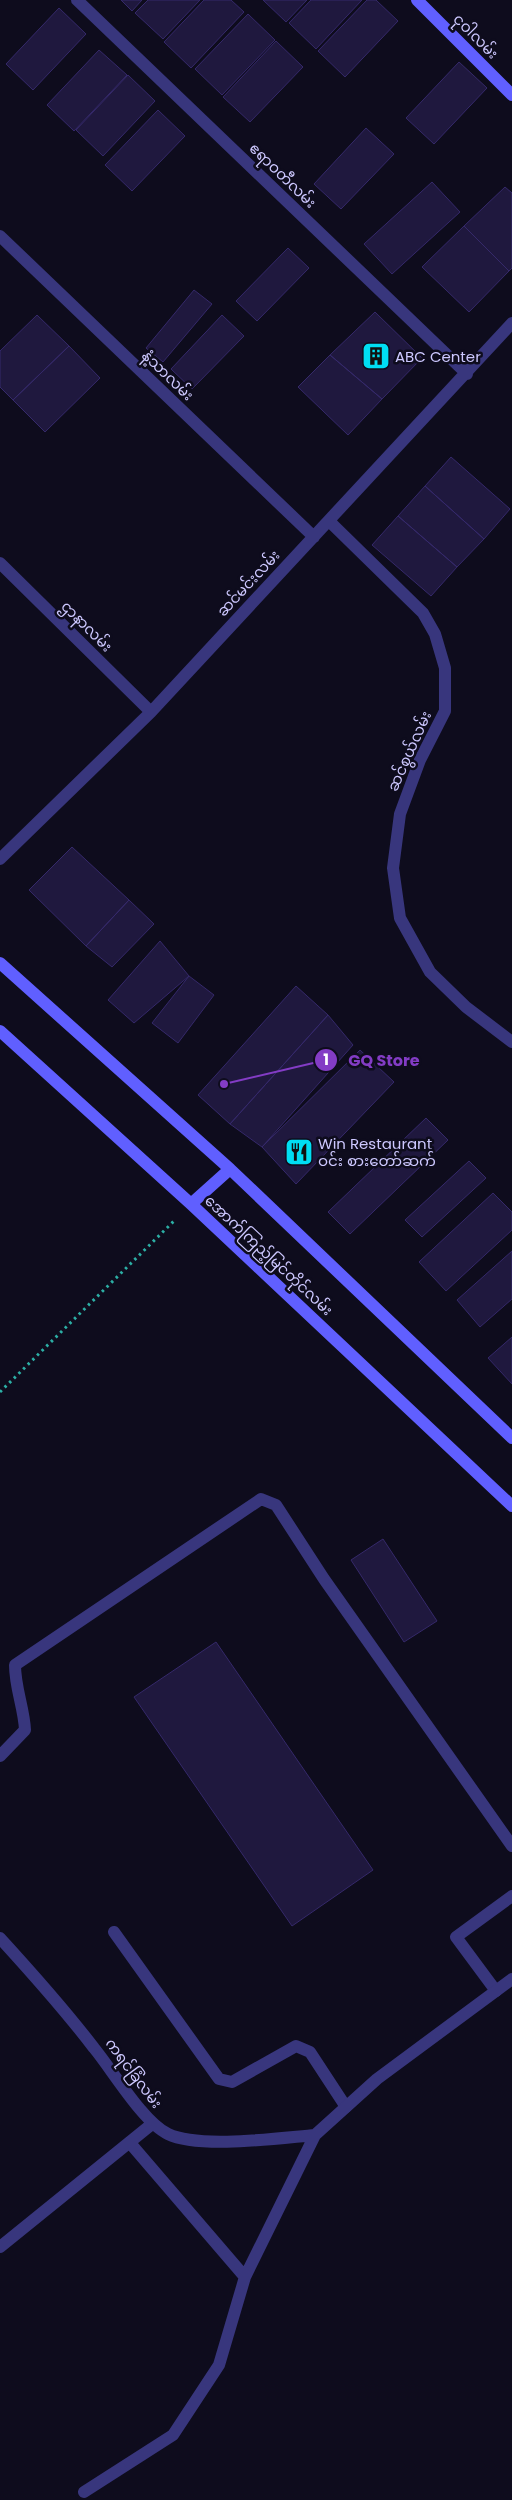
<svg xmlns="http://www.w3.org/2000/svg" width="512" height="2500" viewBox="0 0 512 2500" font-family="Poppins,'Noto Sans Myanmar',sans-serif">
<style>
.building{fill:#1f183e;stroke:#35296a}
.lines{fill:none;stroke-linecap:round;stroke-linejoin:round}
.path{stroke:#2cafa5;stroke-width:3;stroke-dasharray:2.5 4;stroke-linecap:butt}
.lane{stroke:#38367d;stroke-width:12}
.street{stroke:#38367d;stroke-width:12}
.secondary{stroke:#605fff;stroke-width:12}
.labels{text-anchor:middle;dominant-baseline:central;stroke-width:5;stroke-linejoin:round;paint-order:stroke}
.street-label{font-size:15px;fill:#cdc8ff;stroke:#0e0c1d}
.poi-label{font-size:15px;fill:#cdc8ff;stroke:#0e0c1d;text-anchor:start}
.leader{fill:none;stroke:#833cc5;stroke-width:2}
.callout-dot{fill:#833cc5;stroke:#0e0c1d;stroke-width:2}
.mark-label{font-size:15px;text-anchor:middle;font-weight:bold;fill:#fff}
.callout-label{font-size:16px;text-anchor:middle;font-weight:bold;fill:#833cc5;stroke:#0e0c1d;stroke-width:5;stroke-linejoin:round;paint-order:stroke}
</style>
<rect width="100%" height="100%" fill="#0e0c1d"/>
<path class="building" d="M121,0H142L132,11Z
M148,0H200L163,39L135,13Z
M204,0H231L244,12L191,68L164,42Z
M263,0H307L286,22Z
M311,0H362L316,49L289,23Z
M367,0H376L398,21L345,77L318,51Z
M59,8L86,34L33,90L6,64Z
M248,14L275,40L222,95L195,69Z
M276,41L303,67L250,122L223,97Z
M99,50L127,75L74,131L47,105Z
M459,62L487,88L434,144L406,118Z
M128,75L155,101L103,156L76,130Z
M158,110L185,136L132,191L105,165Z
M366,128L394,154L341,209L314,184Z
M432,182L460,212L392,274L364,244Z
M505,187L512,193V268L509,271L464,226Z
M464,226L509,271L469,312L422,267Z
M288,248L309,268L257,321L236,301Z
M194,290L212,304L163,362L146,348Z
M375,312L422,358L382,399L330,355Z
M37,315L69,346L13,400L0,387V351Z
M222,315L244,336L192,389L171,369Z
M69,346L100,378L45,432L13,400Z
M330,355L382,399L348,435L298,387Z
M451,457L510,509L484,539L425,486Z
M425,486L484,539L457,567L398,516Z
M398,516L457,567L431,596L372,545Z
M72,847L129,900L86,946L29,890Z
M129,900L154,924L112,967L86,946Z
M160,941L189,976L134,1023L108,1000Z
M189,976L214,995L178,1043L152,1023Z
M296,986L328,1015L230,1124L198,1095Z
M328,1015L353,1045L262,1147L230,1124Z
M360,1050L394,1082L296,1184L262,1147Z
M426,1118L448,1140L350,1234L328,1212Z
M469,1161L486,1178L422,1237L405,1220Z
M493,1193L512,1212V1230L446,1291L419,1262Z
M512,1251V1299L480,1327L457,1300Z
M512,1337V1384L488,1358Z
M383,1539L437,1621L404,1642L351,1560Z
M216,1642L373,1870L292,1926L134,1697Z"/>
<g class="lines">
<path class="path" d="M0,1392L174,1221"/>
<path class="lane" d="M0,1756L25,1730C24,1708 15,1688 15,1665L261,1499L276,1505L324,1579L512,1846
M114,1932L219,2079L232,2082L296,2046L310,2052L346,2107
M496,1991L456,1937L512,1896"/>
<path class="street" d="M77,0L467,374
M0,236L314,537
M329,521L423,613L435,634L445,668V711L420,760L400,814L393,868L400,918L430,972L466,1007L512,1042
M0,563L151,712
M0,859L151,712L512,323
M0,1938C32,1973 65,2010 94,2048C113,2071 143,2122 168,2134C199,2149 279,2138 315,2135
M130,2143L245,2277
M0,2247L152,2124
M84,2492L173,2435L219,2365L245,2277L315,2135L377,2079L512,1979"/>
<path class="secondary" d="M417,0L512,95
M0,963L230,1169L512,1438
M0,1031L191,1204L512,1506
M191,1204L230,1169"/>
</g>
<defs>
<symbol id="building-square" viewBox="-11 -11 22 22"><rect x="-9" y="-9" width="18" height="18" rx="4" fill="#00def3" stroke="#0e0c1d"/><path d="M-4-6H4V6H1V3H-1V6H-4ZM-2.5-4.3h1.7v1.8h-1.7ZM.8-4.3h1.7v1.8H.8ZM-2.5-1h1.7V.8h-1.7ZM.8-1h1.7V.8H.8Z" fill="#111"/></symbol>
<symbol id="restaurant-square" viewBox="-11 -11 22 22"><rect x="-9" y="-9" width="18" height="18" rx="4" fill="#00def3" stroke="#0e0c1d"/><path d="M-5-6h1v4h1v-4h1v4h1v-4h1v5L-1.5 .5V6h-2V.5L-5-1ZM5-6V6H3V1.5H1.5Q1.5-4 5-6Z" fill="#111"/></symbol>
</defs>
<g fill-rule="evenodd">
<use href="#building-square" x="360" y="340" width="32" height="32"/>
<use href="#restaurant-square" x="283" y="1136" width="32" height="32"/>
</g>
<g class="labels">
<g class="street-label">
<text transform="translate(476 36) rotate(45)">ငုဝါလမ်း</text>
<text transform="translate(283 175) rotate(44)">ဧရာဝတီလမ်း</text>
<text transform="translate(168 375) rotate(44)">နံ့သာလမ်း</text>
<text transform="translate(248 583) rotate(-47)">ဆင်မင်းလမ်း</text>
<text transform="translate(87 626) rotate(45)">ဌာနာလမ်း</text>
<text transform="translate(409 751) rotate(-66)">ဆင်စွယ်လမ်း</text>
<text transform="translate(269 1255) rotate(43)">အောက်ကြည့်မြင်တိုင်လမ်း</text>
<text transform="translate(134 2073) rotate(53)">ကရင်ခြံလမ်း</text>
</g>
<g class="poi-label">
<text x="395" y="356">ABC Center</text>
<text x="318" y="1143">Win Restaurant<tspan x="318" dy="17">ဝင်း စားတော်ဆက်</tspan></text>
</g>
</g>
<path class="leader" d="M224 1084L326 1060"/>
<g class="callout-dot">
<circle cx="224" cy="1084" r="5"/>
<circle cx="326" cy="1060" r="12"/>
</g>
<g class="mark-label">
<text x="326" y="1065">1</text>
</g>
<g class="callout-label">
<text x="384" y="1066">GQ Store</text>
</g>
</svg>
